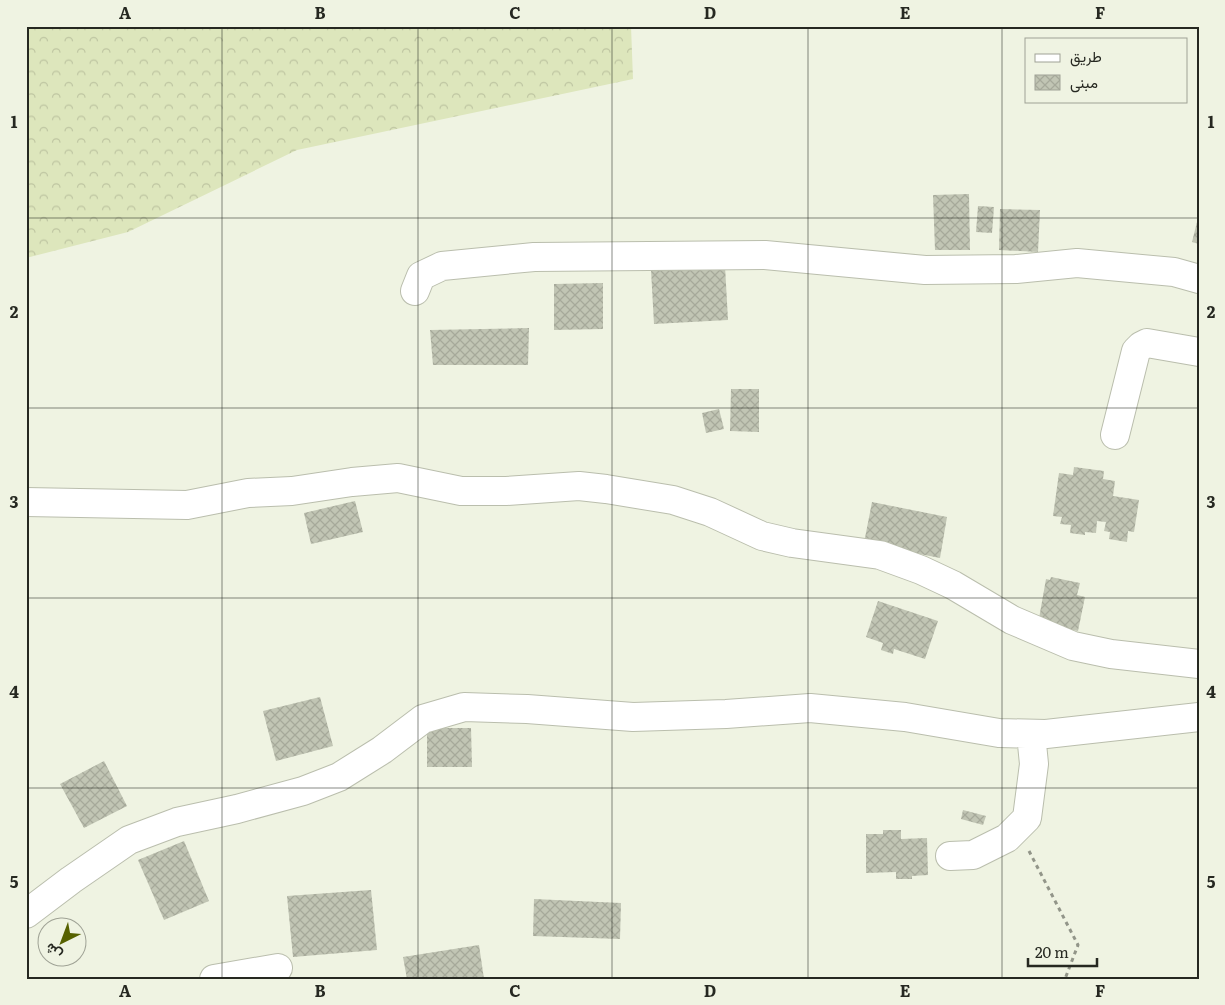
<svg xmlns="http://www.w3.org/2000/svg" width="1225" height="1005" viewBox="0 0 1225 1005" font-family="Literata,Vazirmatn,serif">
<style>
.forest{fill:url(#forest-crowns)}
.building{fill:url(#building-cross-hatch)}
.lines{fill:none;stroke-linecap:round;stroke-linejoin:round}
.minor-casing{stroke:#babead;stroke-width:30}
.path{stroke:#929589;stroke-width:3;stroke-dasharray:4 4;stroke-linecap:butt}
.minor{stroke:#fff;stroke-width:28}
.grid{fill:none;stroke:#262821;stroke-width:1;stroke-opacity:0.55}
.neatline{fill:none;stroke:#262821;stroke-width:2}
.grid-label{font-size:16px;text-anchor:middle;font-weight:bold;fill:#262821}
</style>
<defs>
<pattern id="forest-crowns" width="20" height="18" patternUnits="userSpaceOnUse" patternTransform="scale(1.25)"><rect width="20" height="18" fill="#dde6bc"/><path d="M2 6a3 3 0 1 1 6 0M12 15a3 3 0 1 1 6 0" fill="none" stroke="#bec5a1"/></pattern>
<pattern id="building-cross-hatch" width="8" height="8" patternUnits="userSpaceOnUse" patternTransform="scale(1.25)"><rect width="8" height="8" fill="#c1c5b4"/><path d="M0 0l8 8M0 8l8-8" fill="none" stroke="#a6a99a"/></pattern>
</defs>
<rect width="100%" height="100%" fill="#eff3e2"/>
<path class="forest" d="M26,26H631L633,79L297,150L128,232L26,258Z"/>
<path class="building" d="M969,194L970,250H935L933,195Z
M978,206L994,207L992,233L976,232Z
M1000,209L1040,210L1038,252L999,250Z
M1198,218H1199V244L1192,242Z
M725,266L728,320L654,324L651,270Z
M603,283V329L554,330V284Z
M529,328L528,365H433L430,330Z
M731,389H759V432L730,431Z
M719,409L724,429L706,433L702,413Z
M1074,467L1104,471L1103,479L1115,481L1113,496L1139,500L1134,532L1128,531L1127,542L1109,539L1110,532L1104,531L1106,522L1097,521L1096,533L1085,532V535L1070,533L1071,525L1060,524L1062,517L1053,516L1059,473L1073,475Z
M355,501L363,532L311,544L304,513Z
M872,502L947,517L940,558L864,543Z
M1051,577L1080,583L1077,595L1085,597L1078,631L1038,624L1046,579L1050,580Z
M878,601L938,621L925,659L894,649L893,654L881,650L883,643L866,637Z
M320,697L333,746L276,761L263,711Z
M427,728H471L472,767H427Z
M104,761L127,806L84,828L60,784Z
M963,810L986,816L983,825L961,819Z
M883,830H901V839L927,838L928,875L912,876V879H896V872L866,873V834H883Z
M184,841L209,901L164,920L138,860Z
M371,890L377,950L293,957L287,896Z
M534,899L621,903L620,939L533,936Z
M479,945L484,979H407L403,957Z"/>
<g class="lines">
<defs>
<path id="minor" d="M415,291L421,276L442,266L534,257L765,255L925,270L1016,269L1077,263L1174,272L1199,279
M1115,435L1136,351L1141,346L1147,343L1199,352
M26,502L187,505L248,493L292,491L352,482L398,478L461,491H506L579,486L606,489L673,500L710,512L762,536L792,543L880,555L921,570L953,585L1012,620L1073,646L1111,654L1199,664
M950,856L973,855L1007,838L1027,818L1034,764L1031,734
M26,914L71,880L129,840L177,822L237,809L303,791L339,777L382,750L423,719L464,707L527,709L633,717L726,714L810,708L905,717L999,733L1046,734L1199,717
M214,979L278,968"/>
</defs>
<use href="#minor" class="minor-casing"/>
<path class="path" d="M1029,851L1078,945L1065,979"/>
<use href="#minor" class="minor"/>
</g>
<path class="grid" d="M222,26V979M418,26V979M612,26V979M808,26V979M1002,26V979M26,218H1199M26,408H1199M26,598H1199M26,788H1199"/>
<rect width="1225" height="1005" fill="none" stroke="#eff3e2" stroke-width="55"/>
<rect x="1025" y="38" width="162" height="65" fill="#eff3e2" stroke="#9fa295"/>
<rect x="1035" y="54" width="25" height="8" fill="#ffffff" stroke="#9fa295"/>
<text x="1070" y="62" font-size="15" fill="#262821">طريق</text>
<rect x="1035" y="75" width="25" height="15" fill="url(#building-cross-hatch)" stroke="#9fa295"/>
<text x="1070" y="88" font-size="15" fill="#262821">مبنى</text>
<g transform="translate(62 942) rotate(222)"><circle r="24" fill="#eff3e2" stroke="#9fa295"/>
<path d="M0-4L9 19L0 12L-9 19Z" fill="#566100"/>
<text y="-8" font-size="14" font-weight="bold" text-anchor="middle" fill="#262821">ش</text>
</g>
<path d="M1028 958v8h69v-8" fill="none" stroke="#262821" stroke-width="2.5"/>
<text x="1035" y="958" font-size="15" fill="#262821" stroke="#eff3e2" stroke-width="4" paint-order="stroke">20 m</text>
<rect x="28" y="28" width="1170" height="950" class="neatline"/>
<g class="grid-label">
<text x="125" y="19">A</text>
<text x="320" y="19">B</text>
<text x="515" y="19">C</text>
<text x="710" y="19">D</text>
<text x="905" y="19">E</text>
<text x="1100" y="19">F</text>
<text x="14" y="128">1</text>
<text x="1211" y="128">1</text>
<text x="14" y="318">2</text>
<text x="1211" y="318">2</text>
<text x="14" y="508">3</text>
<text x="1211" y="508">3</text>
<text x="14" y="698">4</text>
<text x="1211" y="698">4</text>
<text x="14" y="888">5</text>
<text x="1211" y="888">5</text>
<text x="125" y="997">A</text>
<text x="320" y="997">B</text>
<text x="515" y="997">C</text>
<text x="710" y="997">D</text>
<text x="905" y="997">E</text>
<text x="1100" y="997">F</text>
</g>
</svg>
